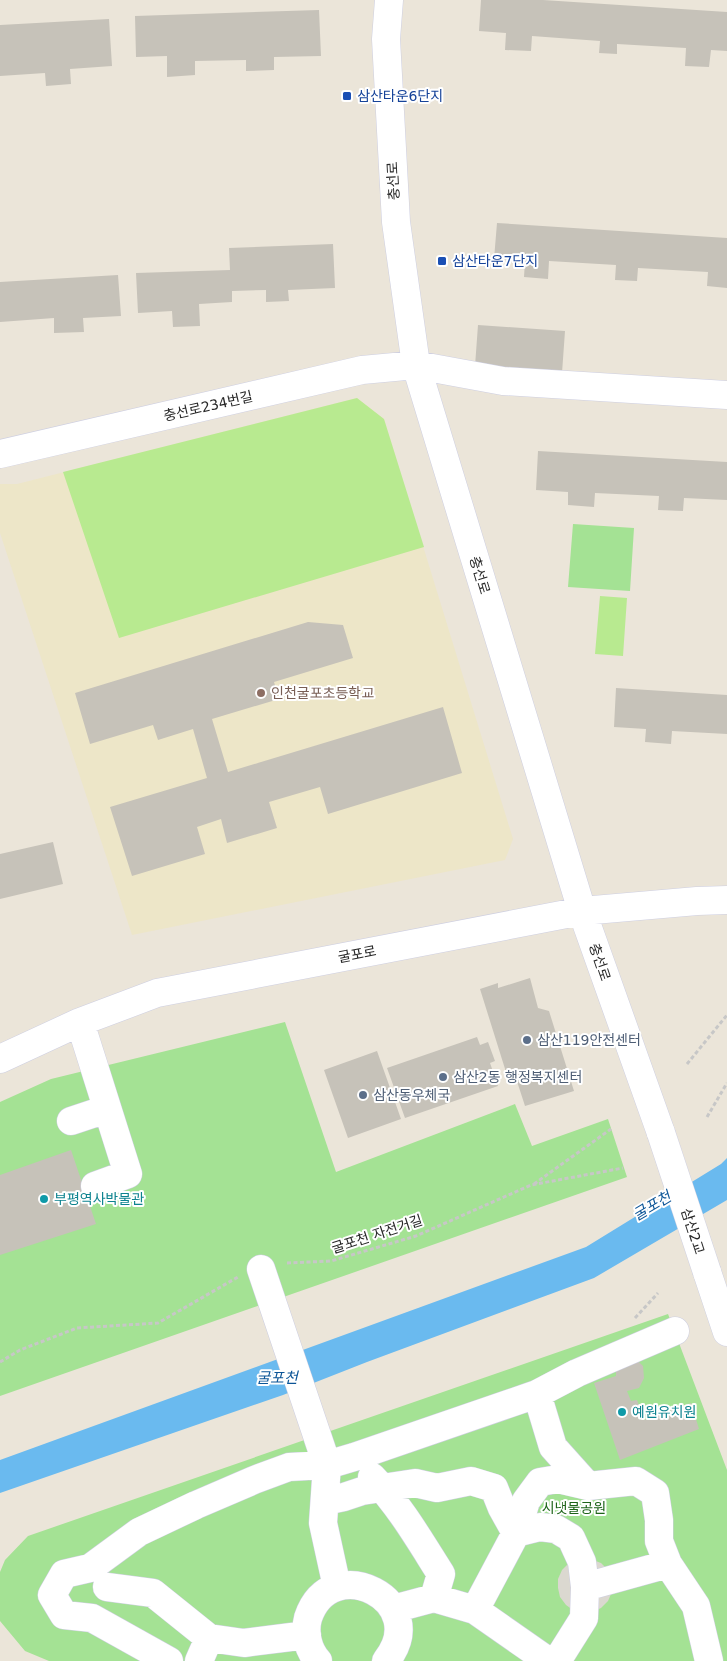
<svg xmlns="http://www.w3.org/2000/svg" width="727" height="1661" viewBox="0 0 727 1661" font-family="'DejaVu Sans','Noto Sans KR',sans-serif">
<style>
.education{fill:#ede6c8}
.green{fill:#a4e294}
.pitch{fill:#b8ea90}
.plaza{fill:#dbd8d0}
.water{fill:#6abaef}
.building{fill:#c6c2b9}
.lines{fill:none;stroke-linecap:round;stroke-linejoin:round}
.minor-casing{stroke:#cecfe1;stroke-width:29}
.path{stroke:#c7c7c7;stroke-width:3;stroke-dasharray:4 2.5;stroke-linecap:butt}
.minor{stroke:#fff;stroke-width:28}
.minor-bridge-casing{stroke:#cecfe1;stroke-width:29;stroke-linecap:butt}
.minor-bridge{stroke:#fff;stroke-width:28}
.transit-dot{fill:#1a4fb4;stroke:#fff;stroke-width:2}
.education-dot{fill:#8d6e63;stroke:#fff;stroke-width:2}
.service-dot{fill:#5c6f8a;stroke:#fff;stroke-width:2}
.culture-dot{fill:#0f9aa8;stroke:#fff;stroke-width:2}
.labels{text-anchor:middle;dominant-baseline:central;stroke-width:4;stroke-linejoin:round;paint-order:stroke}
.transit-label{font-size:14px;fill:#164399;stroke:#fff;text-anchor:start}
.street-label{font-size:14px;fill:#282828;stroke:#fff}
.education-label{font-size:14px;fill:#785e54;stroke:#fff;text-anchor:start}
.service-label{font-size:14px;fill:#4e5e75;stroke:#fff;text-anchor:start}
.culture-label{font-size:14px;fill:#0d838f;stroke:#fff;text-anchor:start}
.park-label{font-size:14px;fill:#1e6419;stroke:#fff}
.water-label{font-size:15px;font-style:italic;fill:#0c5597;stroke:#fff}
</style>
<rect width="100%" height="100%" fill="#ebe5d9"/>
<path class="education" d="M357,398L384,419L513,839L505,860L132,935L0,533V484H17Z"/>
<path class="green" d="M573,524L634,528L630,591L568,587Z
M285,1022L336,1172L515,1104L532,1146L608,1119L627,1177L0,1396V1102L51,1079Z
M668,1314L727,1470V1661H49L25,1651L0,1621V1572L5,1560L28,1536Z"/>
<path class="pitch" d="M357,398L384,419L424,547L119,638L63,472Z
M600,596L627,598L623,656L595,654Z"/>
<path class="plaza" d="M593,1560L601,1563L607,1569L611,1594L608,1601L601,1608L592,1612L573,1610L566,1605L560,1597L558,1588V1579L562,1570L568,1564Z"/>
<path class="water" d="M727,1158V1200L594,1278L367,1362L283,1395L0,1493V1460L586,1247L721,1164Z"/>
<path class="building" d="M481,0H543L727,12V51L711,50L709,67L685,66L686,48L617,44V54L599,53L600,41L532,36L531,51L505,50L506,33L479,31Z
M319,10L321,56L274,57V70L246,71V60L195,61V75L167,77V56L136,57L135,16Z
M109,19L112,66L70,69L71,84L46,86L45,73L0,76V25Z
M497,223L727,238V288L707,286L708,272L638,268L637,281L615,280L616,265L549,261L548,279L524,277L525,261L494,259Z
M333,244L335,288L288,290L289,301L266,302V290L232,291V302L199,304L200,326L173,327L172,311L138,313L136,273L230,270L229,248Z
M118,275L121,316L83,318L84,332L54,333V318L0,322V282Z
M478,325L565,331L562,373L475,366Z
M538,451L727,462V500L684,498L683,511L658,510L659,496L595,493L594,507L568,505V492L536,490Z
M308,622L343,625L353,658L274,682L279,699L212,719L228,772L443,707L462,773L328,814L320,787L269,802L277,828L227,843L221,819L197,827L205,854L132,876L110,807L207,778L193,729L158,740L153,725L90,744L75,693Z
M616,688L727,695V734L672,731L671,744L645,742L646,729L614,727Z
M53,842L63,884L0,899V854Z
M530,978L538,1008L549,1011L574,1091L525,1106L513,1069L506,1072L480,989L498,983V988Z
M477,1037L480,1045L488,1042L495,1061L490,1063L498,1086L405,1118L387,1068Z
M377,1051L401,1119L348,1138L324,1070Z
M71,1150L96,1224L0,1255V1175Z
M637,1360L643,1366L644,1378L639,1388L627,1391L631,1401L637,1400L644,1420L691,1403L699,1429L620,1460L594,1383L616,1376V1371Z"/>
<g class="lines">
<defs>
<path id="minor" d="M389,0L386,39L396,222L416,365L582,911L661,1133
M0,454L362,370L416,365L503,381L727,395
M80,1022L128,1174L95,1186
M0,1059L80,1022L157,993L582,911L697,901L727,900
M71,1121L107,1109
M261,1269L327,1465L323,1523L337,1587
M707,1272L727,1332
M537,1394L553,1447L588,1486L636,1481L655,1493L659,1520V1541L668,1564L696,1606L709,1661
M372,1477C400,1506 420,1541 441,1574L434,1598
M325,1501L344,1497L362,1491L415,1483L437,1488L471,1481L494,1488L502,1508L516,1533L540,1527L556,1529L571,1538L582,1562L585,1587L584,1618L557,1661
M107,1587L153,1593L209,1638L244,1643L307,1635
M585,1587L668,1564
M393,1609L434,1598L475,1610L548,1661
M475,1610L516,1533L526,1501L540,1482L558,1479L588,1486
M169,1661L92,1618L64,1615L52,1595L64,1574L90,1568L139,1532L196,1505L254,1480L289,1467L327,1465L354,1457L537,1394L577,1373L675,1331
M199,1661L209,1638
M318,1661C308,1650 304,1633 308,1618C331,1549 434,1601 386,1661"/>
</defs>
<use href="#minor" class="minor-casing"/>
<path class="path" d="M687,1064L727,1015
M707,1117L727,1083
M534,1184L611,1129
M287,1263L331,1261L416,1236L531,1185L623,1168
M635,1318L658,1293
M0,1362L20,1350L77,1328L158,1323L238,1277"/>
<use href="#minor" class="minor"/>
<defs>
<path id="minor-bridge" d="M661,1133L707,1272"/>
</defs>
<use href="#minor-bridge" class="minor-bridge-casing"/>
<use href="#minor-bridge" class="minor-bridge"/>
</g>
<g class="transit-dot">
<rect x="342" y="91" width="10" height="10" rx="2.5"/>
<rect x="437" y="256" width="10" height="10" rx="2.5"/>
</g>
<circle class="education-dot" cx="261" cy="693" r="5"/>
<g class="service-dot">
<circle cx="527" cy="1040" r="5"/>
<circle cx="443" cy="1077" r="5"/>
<circle cx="363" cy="1095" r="5"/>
</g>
<g class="culture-dot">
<circle cx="44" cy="1199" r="5"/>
<circle cx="622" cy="1412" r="5"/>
</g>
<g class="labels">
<g class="transit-label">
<text x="357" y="96">삼산타운6단지</text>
<text x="452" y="261">삼산타운7단지</text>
</g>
<g class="street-label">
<text transform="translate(393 181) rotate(-93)">충선로</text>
<text transform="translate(208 406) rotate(-13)">충선로234번길</text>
<text transform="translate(480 575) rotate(73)">충선로</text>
<text transform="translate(357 954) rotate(-11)">굴포로</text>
<text transform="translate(600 962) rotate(71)">충선로</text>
<text transform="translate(693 1231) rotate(72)">삼산2교</text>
<text transform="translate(377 1234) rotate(-18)">굴포천 자전거길</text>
</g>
<g class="education-label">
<text x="271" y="693">인천굴포초등학교</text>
</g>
<g class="service-label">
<text x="537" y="1040">삼산119안전센터</text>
<text x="453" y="1077">삼산2동 행정복지센터</text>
<text x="373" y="1095">삼산동우체국</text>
</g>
<g class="culture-label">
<text x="54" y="1199">부평역사박물관</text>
<text x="632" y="1412">예원유치원</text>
</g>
<g class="park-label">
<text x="574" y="1508">시냇물공원</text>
</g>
<g class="water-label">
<text transform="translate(652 1206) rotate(-31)">굴포천</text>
<text x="277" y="1378">굴포천</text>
</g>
</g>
</svg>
